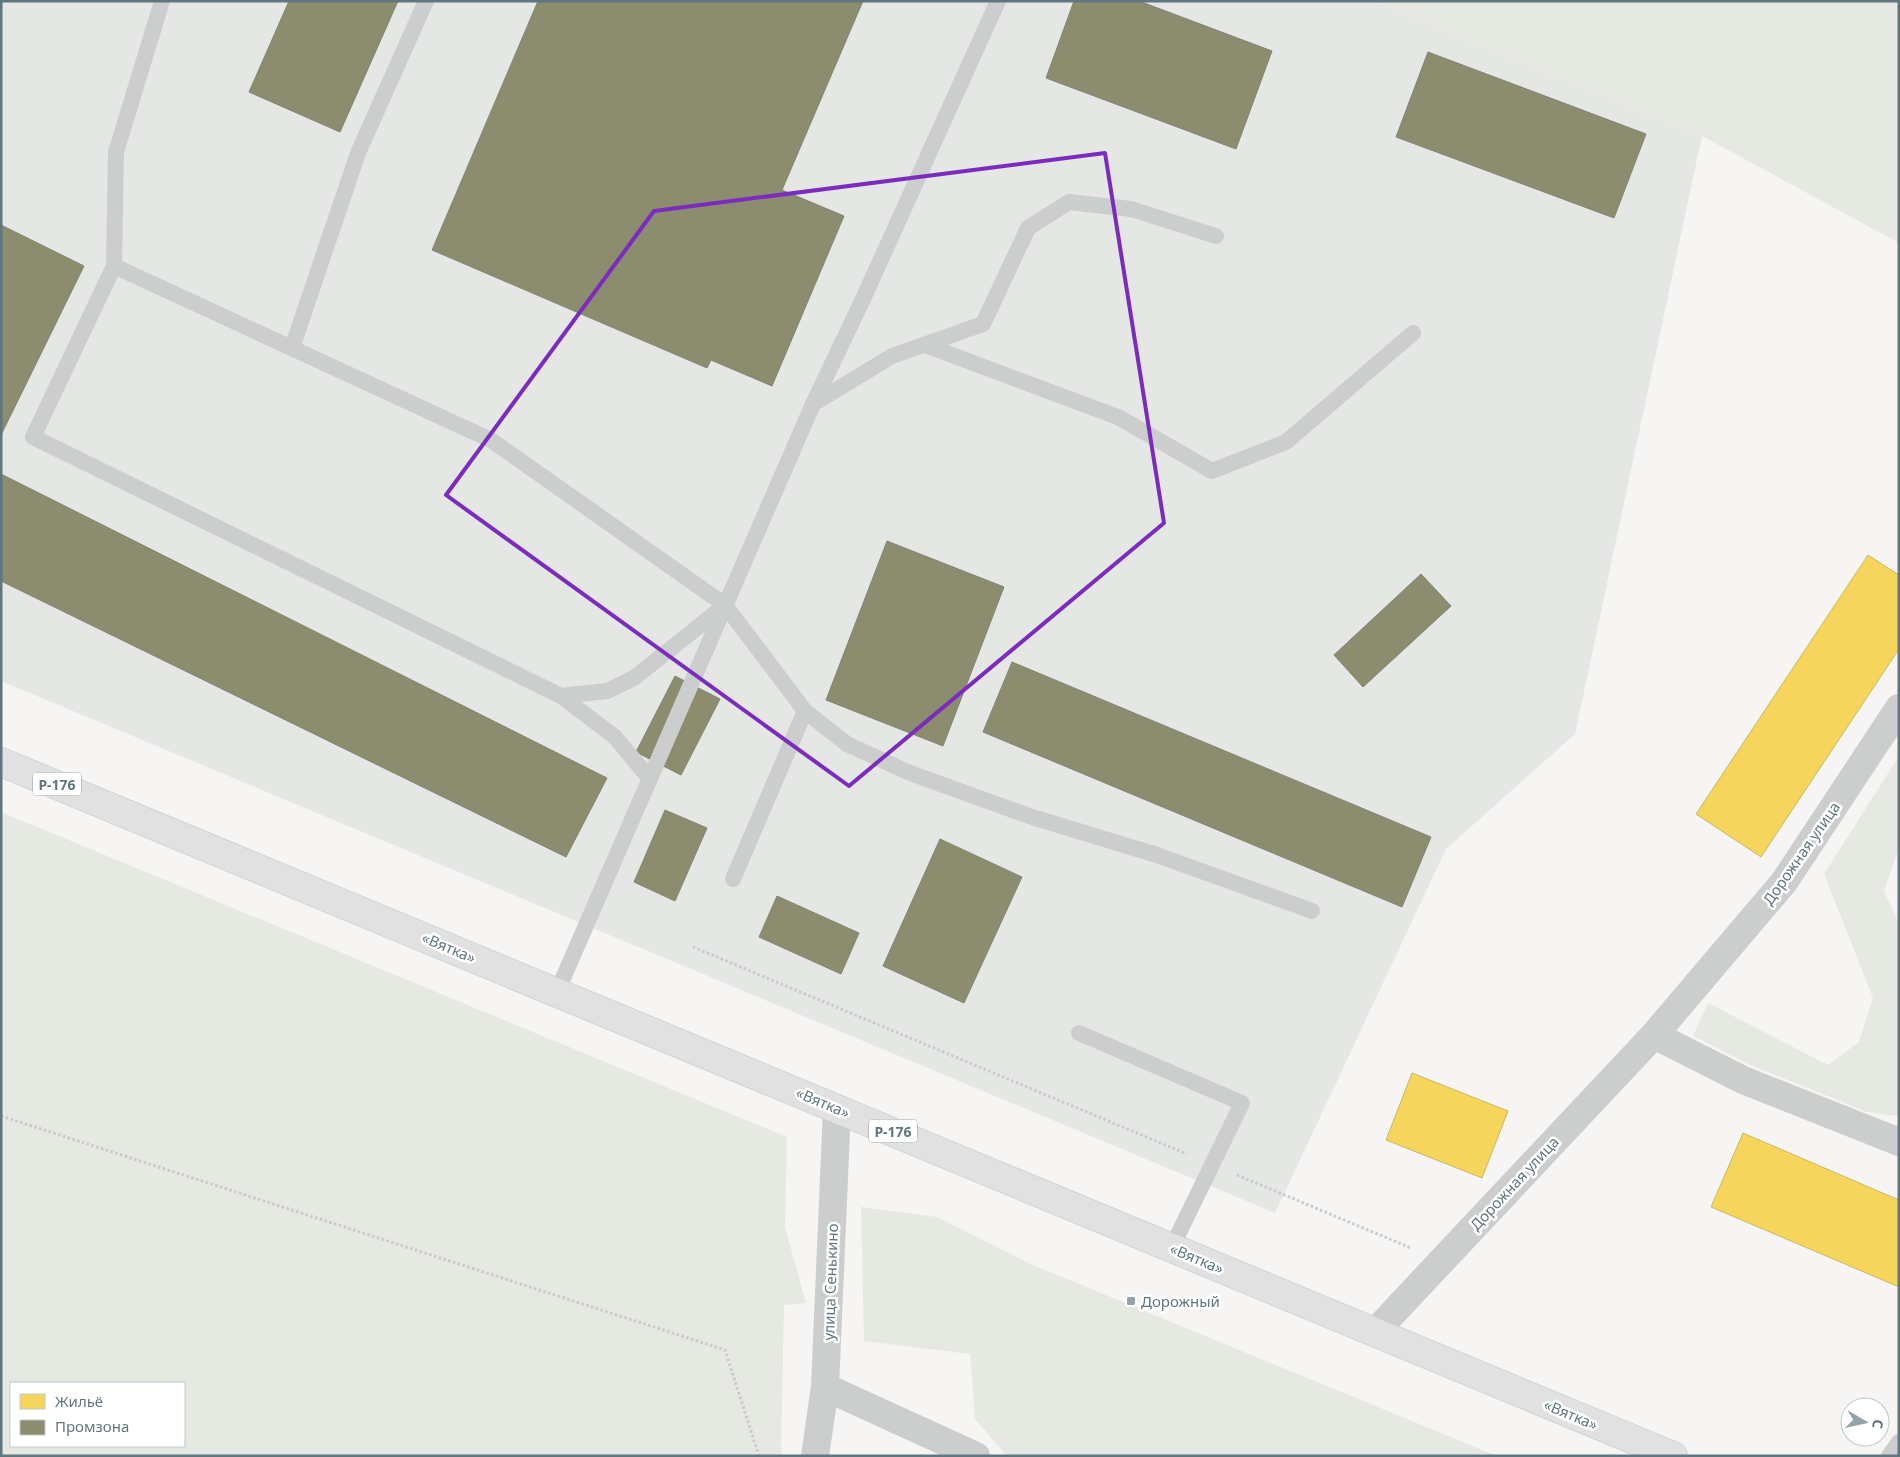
<svg xmlns="http://www.w3.org/2000/svg" width="1900" height="1457" viewBox="0 0 1900 1457" font-family="'Noto Sans',sans-serif">
<style>
.built{fill:#e5e7e5}
.green{fill:#e6e8e2;fill-rule:evenodd}
.homes{fill:#f6d55c;stroke:#c9b966}
.industry{fill:#8c8c6e;stroke:#7f8673}
.lines{fill:none;stroke-linecap:round;stroke-linejoin:round}
.primary-casing{stroke:#d2d3d4;stroke-width:30}
.path{stroke:#c9cacb;stroke-width:3;stroke-dasharray:2.5 2.5;stroke-linecap:butt}
.lane{stroke:#cccdcd;stroke-width:16}
.street{stroke:#cccdcd;stroke-width:28}
.primary{stroke:#e0e1e0;stroke-width:28}
.marked{fill:none;stroke:#7b2cbf;stroke-width:4;stroke-linejoin:round}
.poi-dot{fill:#94a3a8;stroke:#fff;stroke-width:2}
.labels{text-anchor:middle;dominant-baseline:central;stroke-width:5;stroke-linejoin:round;paint-order:stroke}
.shield{fill:#fff;stroke:#90a0a5;stroke-width:1}
.shield-label{font-size:14px;font-weight:bold;fill:#60777f}
.street-label{font-size:15px;fill:#60777f;stroke:#fff}
.poi-label{font-size:15px;fill:#60777f;stroke:#fff;text-anchor:start}
</style>
<rect width="100%" height="100%" fill="#f6f5f4"/>
<path class="built" d="M1,1H1373L1702,136L1575,734L1446,849L1275,1213L1,681Z"/>
<path class="green" d="M1373,1H1899V243L1702,136Z
M1899,756V848L1884,891L1899,924V1116L1867,1112L1748,1064L1693,1036L1708,1003L1828,1065L1859,1042L1873,998L1824,874Z
M1,812L787,1137L785,1227L806,1303L784,1305L781,1456H1ZM184,1383V1446H11V1383Z
M861,1207L937,1217L1033,1265L1497,1456H1007L975,1419L970,1354L864,1341Z"/>
<path class="homes" d="M1868,555L1899,575V649L1761,857L1696,814Z
M1412,1073L1508,1111L1482,1178L1386,1140Z
M1743,1133L1899,1200V1287L1711,1207Z"/>
<path class="industry" d="M289,1H398L340,132L249,92Z
M538,1H863L782,190L844,216L772,386L711,360L707,368L432,250Z
M1074,1H1139L1272,51L1236,149L1046,78Z
M1428,52L1646,134L1614,218L1396,137Z
M1,225L84,266L1,435Z
M1,474L607,778L566,857L1,581Z
M887,541L1004,587L943,746L826,700Z
M1421,574L1451,606L1363,687L1334,655Z
M1012,662L1431,837L1402,907L983,732Z
M675,676L720,699L681,775L636,752Z
M665,810L707,828L675,901L634,882Z
M940,839L1022,877L964,1003L883,966Z
M777,896L859,933L841,974L759,937Z"/>
<g class="lines">
<defs>
<path id="primary" d="M1,762L1673,1456"/>
</defs>
<use href="#primary" class="primary-casing"/>
<path class="path" d="M693,947L1187,1154
M1,1116L725,1350L759,1456
M1237,1175L1411,1248"/>
<path class="lane" d="M162,1L116,152L114,266L33,437L561,696L615,737L650,779
M114,266L491,440L725,605L805,711L847,744L910,773L1032,817L1157,855L1312,911
M925,345L1118,417L1212,471L1286,442L1413,333
M292,348L358,153L426,1
M813,404L892,356L983,324L1028,228L1069,202L1131,209L1216,236
M561,696L607,691L634,678L723,607
M733,879L805,711
M557,992L813,404L863,299L998,1
M1079,1033L1242,1103L1172,1247
M1889,1456L1899,1442"/>
<path class="street" d="M1899,708L1784,882L1654,1035L1743,1080L1899,1142
M1375,1332L1654,1035
M825,1387L976,1456
M815,1456L825,1387L837,1108"/>
<use href="#primary" class="primary"/>
</g>
<path class="marked" d="M1105,153L1164,523L849,786L446,495L654,211Z"/>
<rect class="poi-dot" x="1126" y="1296" width="10" height="10" rx="2.5"/>
<g class="labels">
<g class="shield">
<rect x="33" y="772.5" width="48" height="23" rx="4"/>
<rect x="869" y="1119.5" width="48" height="23" rx="4"/>
</g>
<g class="shield-label">
<text x="57" y="784">Р-176</text>
<text x="893" y="1131">Р-176</text>
</g>
<g class="street-label">
<text transform="translate(1801 853) rotate(-55)">Дорожная улица</text>
<text transform="translate(449 947) rotate(23)">«Вятка»</text>
<text transform="translate(823 1102) rotate(23)">«Вятка»</text>
<text transform="translate(1514 1183) rotate(-47)">Дорожная улица</text>
<text transform="translate(1197 1258) rotate(23)">«Вятка»</text>
<text transform="translate(830 1282) rotate(-88)">улица Сенькино</text>
<text transform="translate(1571 1414) rotate(23)">«Вятка»</text>
</g>
<g class="poi-label">
<text x="1141" y="1301">Дорожный</text>
</g>
</g>
<rect width="1900" height="1457" fill="none" stroke="#60777f" stroke-width="5"/>
<rect x="10" y="1382" width="175" height="65" fill="#ffffff" stroke="#bfc9cc"/>
<rect x="20" y="1394" width="25" height="15" fill="#f6d55c" stroke="#bfc9cc"/>
<text x="55" y="1407" font-size="15" fill="#60777f">Жильё</text>
<rect x="20" y="1420" width="25" height="15" fill="#8c8c6e" stroke="#bfc9cc"/>
<text x="55" y="1432" font-size="15" fill="#60777f">Промзона</text>
<g transform="translate(1865 1422) rotate(99)"><circle r="24" fill="#ffffff" stroke="#bfc9cc"/>
<path d="M0-4L9 19L0 12L-9 19Z" fill="#94a3a8"/>
<text y="-8" font-size="14" font-weight="bold" text-anchor="middle" fill="#60777f">С</text>
</g>
</svg>
